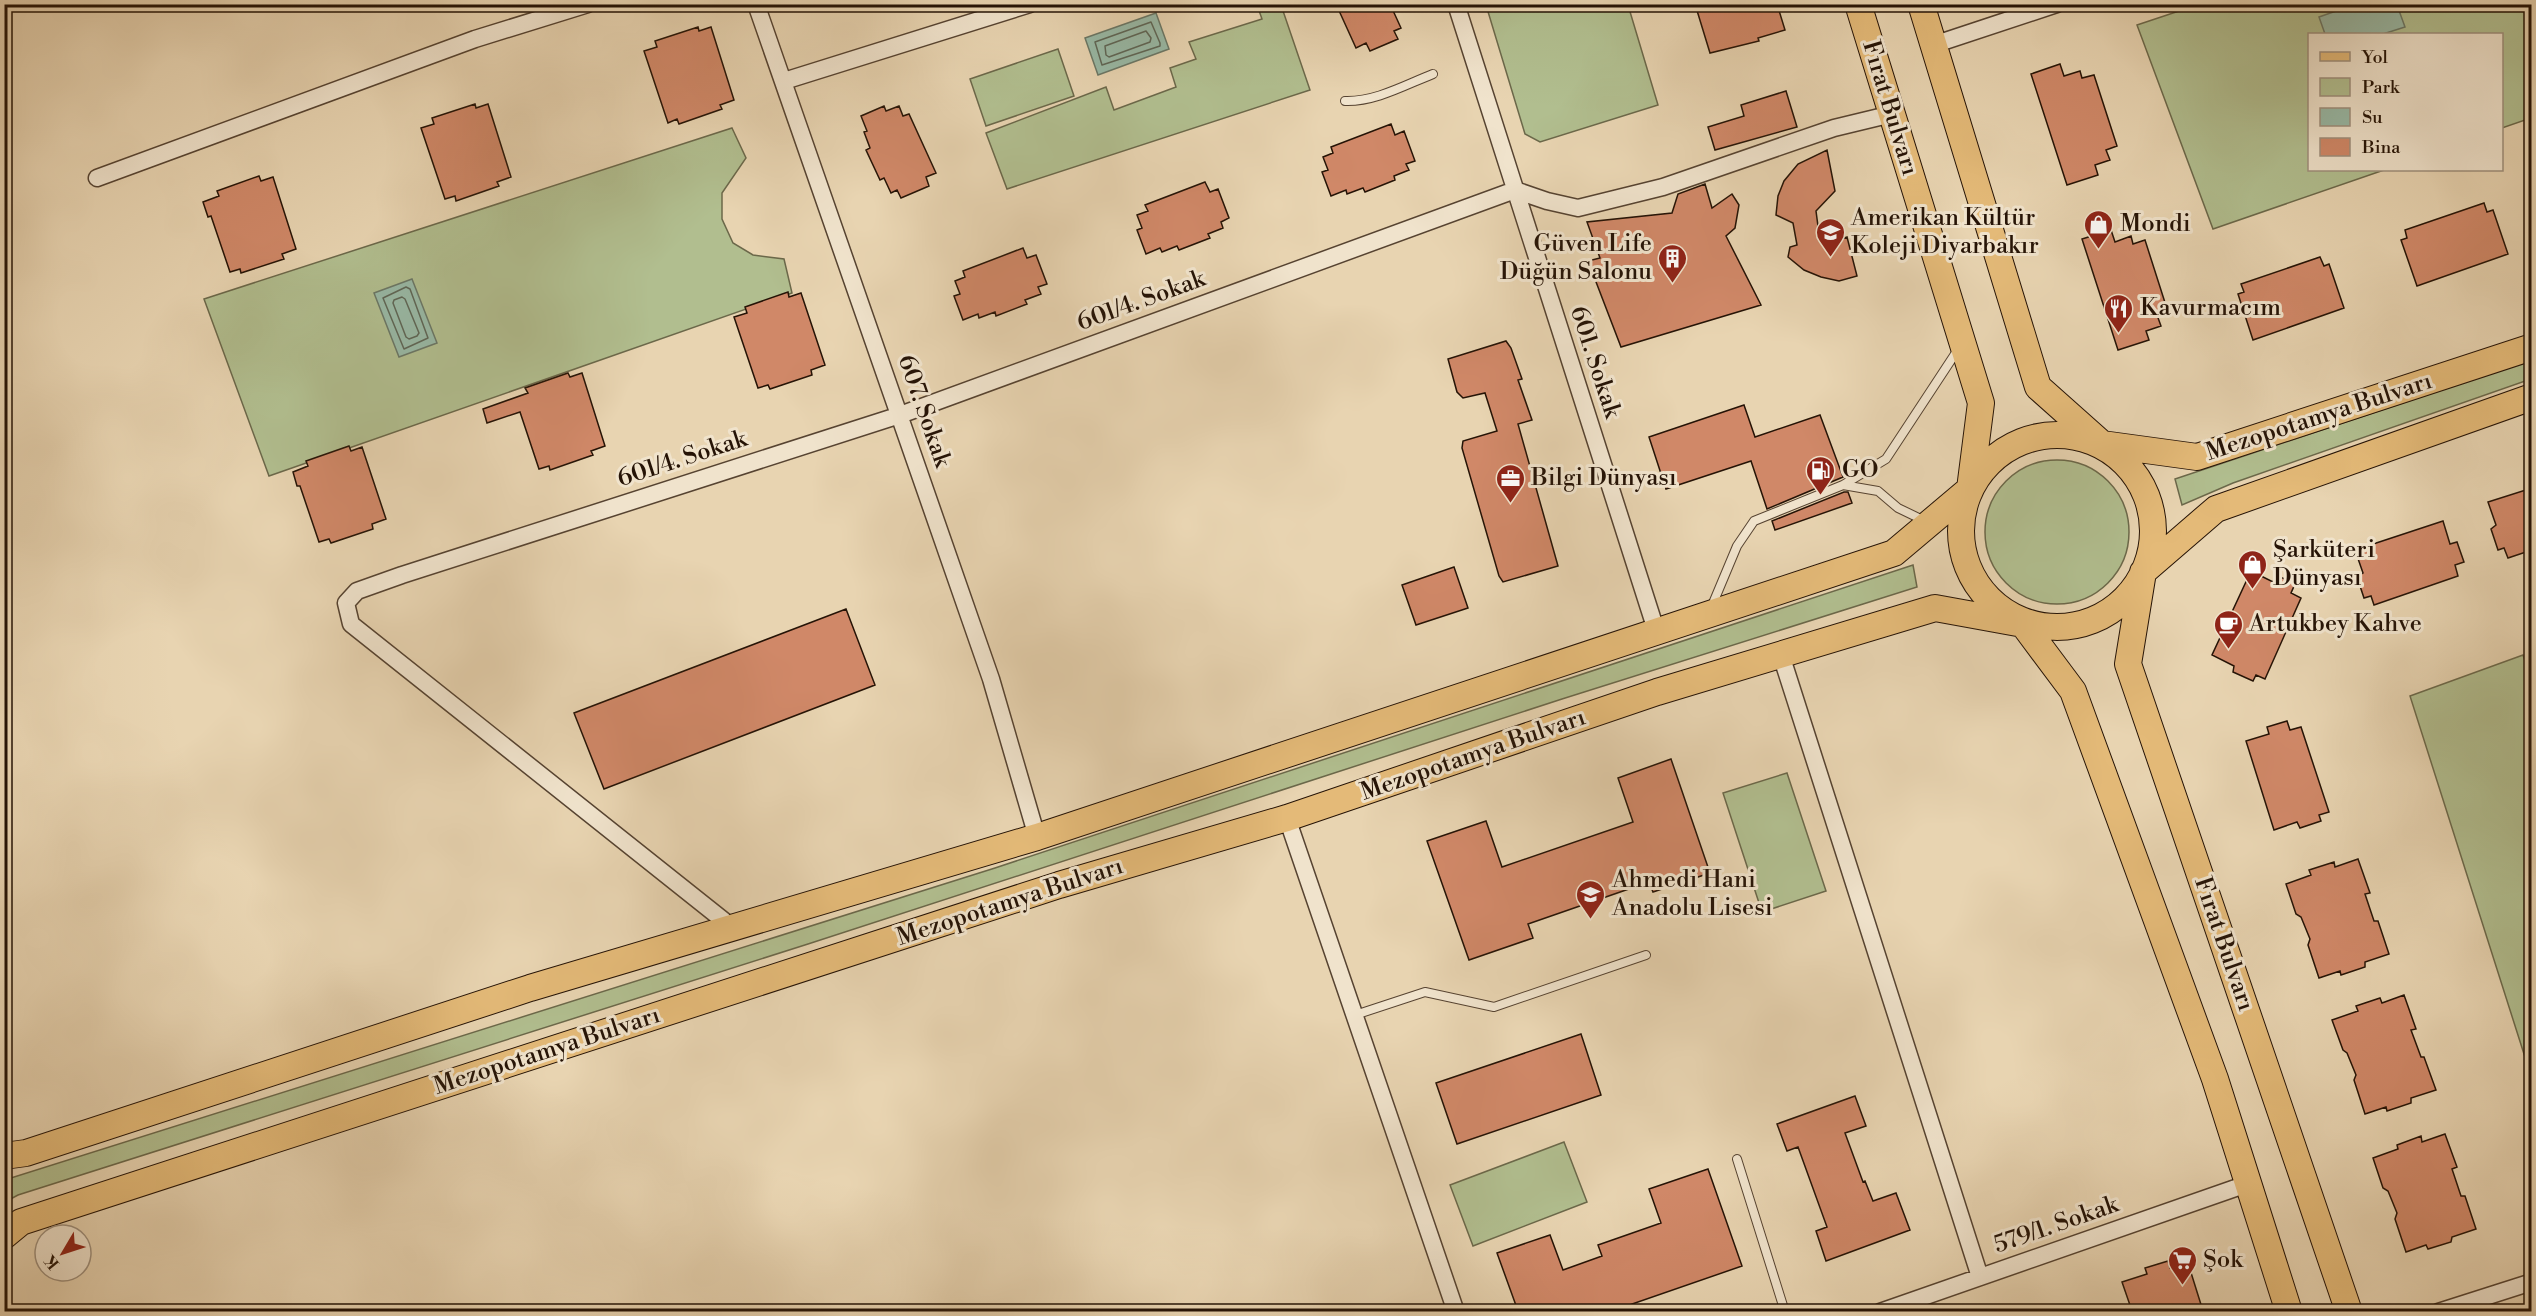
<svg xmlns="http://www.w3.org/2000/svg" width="2536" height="1316" viewBox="0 0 2536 1316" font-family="'Libre Bodoni',serif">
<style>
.green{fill:#b1be8f;stroke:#6b684a;stroke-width:1.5}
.water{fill:#98b9a6;stroke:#6a7766;stroke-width:1.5}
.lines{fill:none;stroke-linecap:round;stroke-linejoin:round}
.shore{stroke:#5e6656;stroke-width:1.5}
.building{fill:#d08868;stroke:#251306;stroke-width:1.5}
.lane-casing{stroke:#564331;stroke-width:10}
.street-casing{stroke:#564331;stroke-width:19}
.primary-casing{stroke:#251306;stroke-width:28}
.lane{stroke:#f0e3cc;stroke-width:8}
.street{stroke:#f0e3cc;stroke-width:16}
.primary{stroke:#e4ba78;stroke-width:26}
.labels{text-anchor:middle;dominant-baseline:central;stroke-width:6;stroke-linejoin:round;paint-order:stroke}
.street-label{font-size:24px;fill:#251306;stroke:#f0e3cc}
.poi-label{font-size:24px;fill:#251306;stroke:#f0e3cc;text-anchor:start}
</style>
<rect width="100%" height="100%" fill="#e8d4b1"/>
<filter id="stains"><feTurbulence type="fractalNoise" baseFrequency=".00333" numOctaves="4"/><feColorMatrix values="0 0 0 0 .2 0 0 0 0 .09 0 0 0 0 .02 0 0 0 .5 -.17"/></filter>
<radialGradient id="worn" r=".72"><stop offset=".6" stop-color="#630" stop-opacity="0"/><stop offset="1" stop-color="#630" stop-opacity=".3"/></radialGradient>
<path class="green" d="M2200,4L2531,5V118L2502,128V34H2310V170H2384L2213,229L2137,25Z
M1257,5H1281L1310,90L1007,189L986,133L1106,87L1114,110L1176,87L1170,68L1196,59L1189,42L1262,19Z
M1486,5H1628L1658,105L1540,142L1525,134Z
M1058,49L1074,96L986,126L970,79Z
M732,128L746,158L722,193V219L733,243L753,255L784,259L792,293L269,476L204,299Z
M2531,360V379L2233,483L2182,505L2175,479Z
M1985 532a72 72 0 1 1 144 0a72 72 0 1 1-144 0Z
M1913,565L1917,587L1562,699L808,944L18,1195L5,1202V1177L11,1178L995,868Z
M2523,655L2532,681L2531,1076L2410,696Z
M1787,773L1826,891L1762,912L1723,793Z
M1564,1142L1587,1202L1473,1246L1450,1185Z"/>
<path class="water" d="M2356,4L2397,5L2405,27L2383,34H2325L2319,17Z
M1156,13L1169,49L1098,75L1085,38Z
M412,279L437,343L399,357L374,293Z"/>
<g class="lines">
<path class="shore" d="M1151,22L1160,43V46L1102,65L1095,42Z
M1146,31L1151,38L1150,42L1109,57L1106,55L1105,46Z
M406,287L410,289L428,338L404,349L383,298Z
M402,297L405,299L419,333L417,336L409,339L406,337L393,303L394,300Z"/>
</g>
<path class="building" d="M1336,4H1390L1401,28L1394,31L1398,39L1370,51L1366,43L1356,48Z
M1695,4H1777L1785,30L1758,38L1759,41L1710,53Z
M698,27L699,31L711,27L734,100L720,105L722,109L679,124L677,119L668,123L644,51L657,47L655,41Z
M2060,64L2064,76L2080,71L2082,78L2094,75L2117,146L2106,150L2110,160L2095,165L2098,175L2067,185L2031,74Z
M1786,91L1797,127L1715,150L1708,127L1744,116L1741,105Z
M475,104L476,108L488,104L511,177L497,182L499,186L456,201L455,196L445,199L421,128L434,124L432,118Z
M884,106L886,111L899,106L903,116L909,114L936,173L926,177L929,186L901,198L897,190L891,193L884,178L880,180L866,150L870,148L864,132L867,131L861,116Z
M1391,124L1395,135L1404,131L1415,161L1406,164L1409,170L1394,176L1395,180L1365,192L1363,188L1347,194L1346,190L1331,196L1322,172L1328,170L1323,157L1333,153L1331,147Z
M1827,150L1835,191L1816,211L1818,226L1822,236L1836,241L1847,237L1857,276L1839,281L1821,277L1804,270L1788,257L1790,247L1797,245L1793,223L1776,215L1778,196L1784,181L1798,164Z
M259,176L261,181L273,177L296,249L282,254L284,259L241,273L240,269L230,272L211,216L208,217L203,202L219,196L217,191Z
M1205,182L1210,192L1218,189L1229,218L1221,222L1223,228L1208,234L1210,238L1179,250L1177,246L1162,252L1160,248L1146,254L1137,230L1142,228L1137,215L1148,211L1145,205Z
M1705,184L1712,208L1732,194L1739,205L1735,228L1726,236L1761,305L1621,347L1588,261L1600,258L1587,222L1672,213L1678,194Z
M2484,203L2487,212L2493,210L2508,254L2417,286L2401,240L2407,238L2405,230Z
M2111,230L2115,242L2131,236L2133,244L2145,240L2168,312L2157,315L2161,326L2146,331L2149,340L2118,350L2082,239Z
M1023,248L1027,258L1036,255L1047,284L1038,287L1041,294L1025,300L1027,304L996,316L995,312L979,318L978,314L963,320L954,296L960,294L955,281L965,277L963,271Z
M2320,257L2324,266L2329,264L2344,308L2253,340L2238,294L2244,292L2241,284Z
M788,292L789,297L801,293L825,365L811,370L812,375L770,389L768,385L758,388L734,317L747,313L745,307Z
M1506,341L1511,348L1522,379L1518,380L1532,420L1518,424L1558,566L1503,582L1499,576L1462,448L1463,441L1497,431L1485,393L1463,398L1457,392L1448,359Z
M568,373L570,377L582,373L605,446L591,451L593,455L550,470L549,466L539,469L520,412L487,423L483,409L528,393L525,388Z
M1744,405L1755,437L1820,415L1843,477L1767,509L1751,461L1666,489L1649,437Z
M349,446L351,451L362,447L386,519L372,524L373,529L331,543L329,539L319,542L300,486H297L293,472L308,466L306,461Z
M2532,488V550L2508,558L2504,548L2498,550L2491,529L2496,525L2488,502Z
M1844,492H1848L1852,503L1775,530L1772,521Z
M2443,521L2450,544L2457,542L2464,562L2455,565L2458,576L2374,605L2371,596L2364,598L2357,577L2363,573L2355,550Z
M1454,567L1468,608L1416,625L1402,585Z
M2251,571L2273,582L2276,575L2295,584L2291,593L2301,598L2265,679L2256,675L2253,681L2233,672L2234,666L2212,655Z
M846,609L875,685L604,789L574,713Z
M2287,721L2290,730L2301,727L2329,812L2319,815L2321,821L2300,828L2297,822L2274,830L2246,741L2269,734L2267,727Z
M1671,759L1710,873L1653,892L1649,882L1528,924L1533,938L1469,960L1427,841L1486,821L1502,867L1633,822L1618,778Z
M2358,859L2370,893L2365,894L2374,921H2378L2389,954L2365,962V967L2341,975L2340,971L2319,978L2308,945L2310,939L2301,917L2296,914L2286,884L2311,875L2309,870L2334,862L2335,867Z
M2404,995L2416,1029L2411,1030L2421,1057H2424L2436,1090L2411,1098V1103L2387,1111L2386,1107L2365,1114L2354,1080L2356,1075L2347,1053L2343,1050L2332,1020L2358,1011L2356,1006L2380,998L2382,1003Z
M1581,1034L1601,1095L1457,1144L1436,1083Z
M1855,1096L1866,1126L1845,1133L1863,1182L1865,1181L1873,1201L1896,1193L1910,1230L1826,1261L1816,1231L1827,1227L1798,1147L1787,1151L1777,1124Z
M2445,1134L2457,1167L2452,1169L2461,1196H2465L2476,1229L2452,1237L2451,1242L2428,1249L2426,1245L2406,1252L2395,1219L2397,1213L2388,1191L2383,1188L2373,1158L2398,1149L2397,1145L2421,1136L2422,1142Z
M1708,1169L1742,1266L1612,1311H1518L1497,1253L1550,1235L1563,1270L1602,1256L1598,1245L1661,1223L1649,1189Z
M2168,1261L2170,1268L2188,1263L2203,1311H2132L2122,1282L2147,1274L2145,1268Z"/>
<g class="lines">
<defs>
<path id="lane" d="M1345,101C1375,102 1405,85 1433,74
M1843,485L1886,459L1959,348
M1711,608L1737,546L1754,521L1843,485L1878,491L1898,508L1927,522
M1355,1015L1425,992L1494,1007L1646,955
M1737,1159L1785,1312"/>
<path id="street" d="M756,4L991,679L1037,837
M1456,4L1656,630
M1933,45L2057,4
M784,81L1030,4
M97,178L475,39L588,4
M1781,655L1980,1277
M1287,818L1456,1312
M733,928L351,624L346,603L357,591L402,575L900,415L1515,190L1547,201L1578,208L1663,187L1834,128L1892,114
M1880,1312L2247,1184
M2438,1312L2532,1282"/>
<path id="primary" d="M1921,4L2038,387L2102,444L2197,457L2532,347
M1961 531a96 96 0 1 1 192 0a96 96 0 1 1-192 0Z
M4,1156L26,1153L530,988L1037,837L1894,553L1970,489L1981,403L1858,4
M4,1236L21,1222L1059,885L1287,818L1657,692L1935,608L2023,624L2073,691L2215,1079L2289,1312
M2349,1312L2128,664L2143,572L2216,509L2532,397"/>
</defs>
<use href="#lane" class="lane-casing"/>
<use href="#street" class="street-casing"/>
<use href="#primary" class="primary-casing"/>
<use href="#lane" class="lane"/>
<use href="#street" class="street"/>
<use href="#primary" class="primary"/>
</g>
<defs>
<symbol id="shop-pin" viewBox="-11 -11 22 30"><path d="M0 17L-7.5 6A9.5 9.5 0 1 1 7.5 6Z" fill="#8f2418" stroke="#f0e3cc"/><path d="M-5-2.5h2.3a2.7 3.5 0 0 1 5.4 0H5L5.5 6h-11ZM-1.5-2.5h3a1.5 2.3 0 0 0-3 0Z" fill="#fff"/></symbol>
<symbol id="school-pin" viewBox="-11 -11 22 30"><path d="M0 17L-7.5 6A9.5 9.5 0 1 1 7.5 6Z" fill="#8f2418" stroke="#f0e3cc"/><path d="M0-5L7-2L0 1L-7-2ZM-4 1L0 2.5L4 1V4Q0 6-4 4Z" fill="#fff"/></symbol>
<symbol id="building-pin" viewBox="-11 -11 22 30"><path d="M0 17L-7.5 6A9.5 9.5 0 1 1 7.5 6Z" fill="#8f2418" stroke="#f0e3cc"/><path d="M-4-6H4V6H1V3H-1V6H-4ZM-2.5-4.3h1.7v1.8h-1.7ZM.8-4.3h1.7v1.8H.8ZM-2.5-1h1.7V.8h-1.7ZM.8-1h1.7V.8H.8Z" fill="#fff"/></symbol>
<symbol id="restaurant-pin" viewBox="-11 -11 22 30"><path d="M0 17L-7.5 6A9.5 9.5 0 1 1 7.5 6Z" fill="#8f2418" stroke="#f0e3cc"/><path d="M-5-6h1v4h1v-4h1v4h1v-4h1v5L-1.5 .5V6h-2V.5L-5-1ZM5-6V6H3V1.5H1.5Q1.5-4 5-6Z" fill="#fff"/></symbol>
<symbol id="fuel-pin" viewBox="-11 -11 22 30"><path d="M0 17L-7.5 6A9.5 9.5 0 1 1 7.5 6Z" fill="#8f2418" stroke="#f0e3cc"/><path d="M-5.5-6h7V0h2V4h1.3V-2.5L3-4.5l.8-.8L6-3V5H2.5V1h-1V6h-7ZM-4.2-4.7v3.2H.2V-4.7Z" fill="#fff"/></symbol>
<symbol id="office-pin" viewBox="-11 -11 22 30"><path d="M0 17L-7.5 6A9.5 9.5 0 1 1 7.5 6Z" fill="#8f2418" stroke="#f0e3cc"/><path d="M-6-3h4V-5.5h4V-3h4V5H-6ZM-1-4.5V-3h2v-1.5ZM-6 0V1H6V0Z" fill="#fff"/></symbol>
<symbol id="cafe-pin" viewBox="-11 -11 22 30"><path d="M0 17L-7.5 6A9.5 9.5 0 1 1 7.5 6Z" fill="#8f2418" stroke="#f0e3cc"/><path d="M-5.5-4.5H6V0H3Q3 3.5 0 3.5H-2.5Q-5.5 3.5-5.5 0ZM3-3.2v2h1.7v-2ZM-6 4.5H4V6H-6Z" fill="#fff"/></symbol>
<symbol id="supermarket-pin" viewBox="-11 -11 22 30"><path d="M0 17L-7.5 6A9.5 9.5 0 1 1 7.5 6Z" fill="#8f2418" stroke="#f0e3cc"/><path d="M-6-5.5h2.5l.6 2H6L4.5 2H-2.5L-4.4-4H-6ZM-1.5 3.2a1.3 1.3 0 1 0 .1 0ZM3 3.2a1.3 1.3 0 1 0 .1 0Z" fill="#fff"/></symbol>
</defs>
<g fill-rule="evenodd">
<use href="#shop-pin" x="2082" y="208" width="33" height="45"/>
<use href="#school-pin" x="1814" y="216" width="33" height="45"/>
<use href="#building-pin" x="1656" y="242" width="33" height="45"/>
<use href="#restaurant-pin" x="2102" y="292" width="33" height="45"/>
<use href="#fuel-pin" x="1804" y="454" width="33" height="45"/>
<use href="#office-pin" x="1494" y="462" width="33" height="45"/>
<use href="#shop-pin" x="2236" y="548" width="33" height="45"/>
<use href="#cafe-pin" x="2212" y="608" width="33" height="45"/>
<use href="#school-pin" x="1574" y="878" width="33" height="45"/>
<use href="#supermarket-pin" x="2166" y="1244" width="33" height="45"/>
</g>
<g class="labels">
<g class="street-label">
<text transform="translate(1890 108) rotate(73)">Fırat Bulvarı</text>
<text transform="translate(1141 301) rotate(-20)">601/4. Sokak</text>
<text transform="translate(1595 362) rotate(72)">601. Sokak</text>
<text transform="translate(924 411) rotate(71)">607. Sokak</text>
<text transform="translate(2319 417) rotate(-18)">Mezopotamya Bulvarı</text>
<text transform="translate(682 459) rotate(-18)">601/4. Sokak</text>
<text transform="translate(1473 755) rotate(-19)">Mezopotamya Bulvarı</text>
<text transform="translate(1010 902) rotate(-18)">Mezopotamya Bulvarı</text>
<text transform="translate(2224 944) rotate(71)">Fırat Bulvarı</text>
<text transform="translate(547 1051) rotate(-18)">Mezopotamya Bulvarı</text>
<text transform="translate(2056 1225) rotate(-19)">579/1. Sokak</text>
</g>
<g class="poi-label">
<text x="1851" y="218">Amerikan Kültür<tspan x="1851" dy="28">Koleji Diyarbakır</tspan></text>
<text x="2120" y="224">Mondi</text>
<text x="1652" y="244" text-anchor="end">Güven Life<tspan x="1652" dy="28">Düğün Salonu</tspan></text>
<text x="2140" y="308">Kavurmacım</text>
<text x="1842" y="470">GO</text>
<text x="1531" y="478">Bilgi Dünyası</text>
<text x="2273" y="550">Şarküteri<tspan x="2273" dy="28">Dünyası</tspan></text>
<text x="2249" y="624">Artukbey Kahve</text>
<text x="1612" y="880">Ahmedi Hani<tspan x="1612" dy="28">Anadolu Lisesi</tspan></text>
<text x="2203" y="1260">Şok</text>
</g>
</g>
<rect width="2536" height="1316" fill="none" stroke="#e8d4b1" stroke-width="24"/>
<rect x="6" y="6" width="2524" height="1304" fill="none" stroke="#251306" stroke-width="3"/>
<rect x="12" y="12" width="2512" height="1292" fill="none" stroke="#251306" stroke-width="1.5"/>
<rect x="2308" y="33" width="195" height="138" fill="#f0e3cc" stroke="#9f907d" stroke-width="1.5"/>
<rect x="2320" y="52" width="30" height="9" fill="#e4ba78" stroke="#9f907d" stroke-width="1.5"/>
<text x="2362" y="63" font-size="18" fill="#251306">Yol</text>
<rect x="2320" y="78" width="30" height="18" fill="#b1be8f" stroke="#9f907d" stroke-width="1.5"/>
<text x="2362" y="93" font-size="18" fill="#251306">Park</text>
<rect x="2320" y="108" width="30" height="18" fill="#98b9a6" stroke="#9f907d" stroke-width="1.5"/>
<text x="2362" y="123" font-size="18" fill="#251306">Su</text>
<rect x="2320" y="138" width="30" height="18" fill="#d08868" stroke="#9f907d" stroke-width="1.5"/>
<text x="2362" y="153" font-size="18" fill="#251306">Bina</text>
<g transform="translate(63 1253) rotate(231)"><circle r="28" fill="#f0e3cc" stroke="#9f907d" stroke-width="1.5"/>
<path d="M0-4.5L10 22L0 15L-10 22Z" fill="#8f2418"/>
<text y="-9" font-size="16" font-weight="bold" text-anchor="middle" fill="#251306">K</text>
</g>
<rect width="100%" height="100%" filter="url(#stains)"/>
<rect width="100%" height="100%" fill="url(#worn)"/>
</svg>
